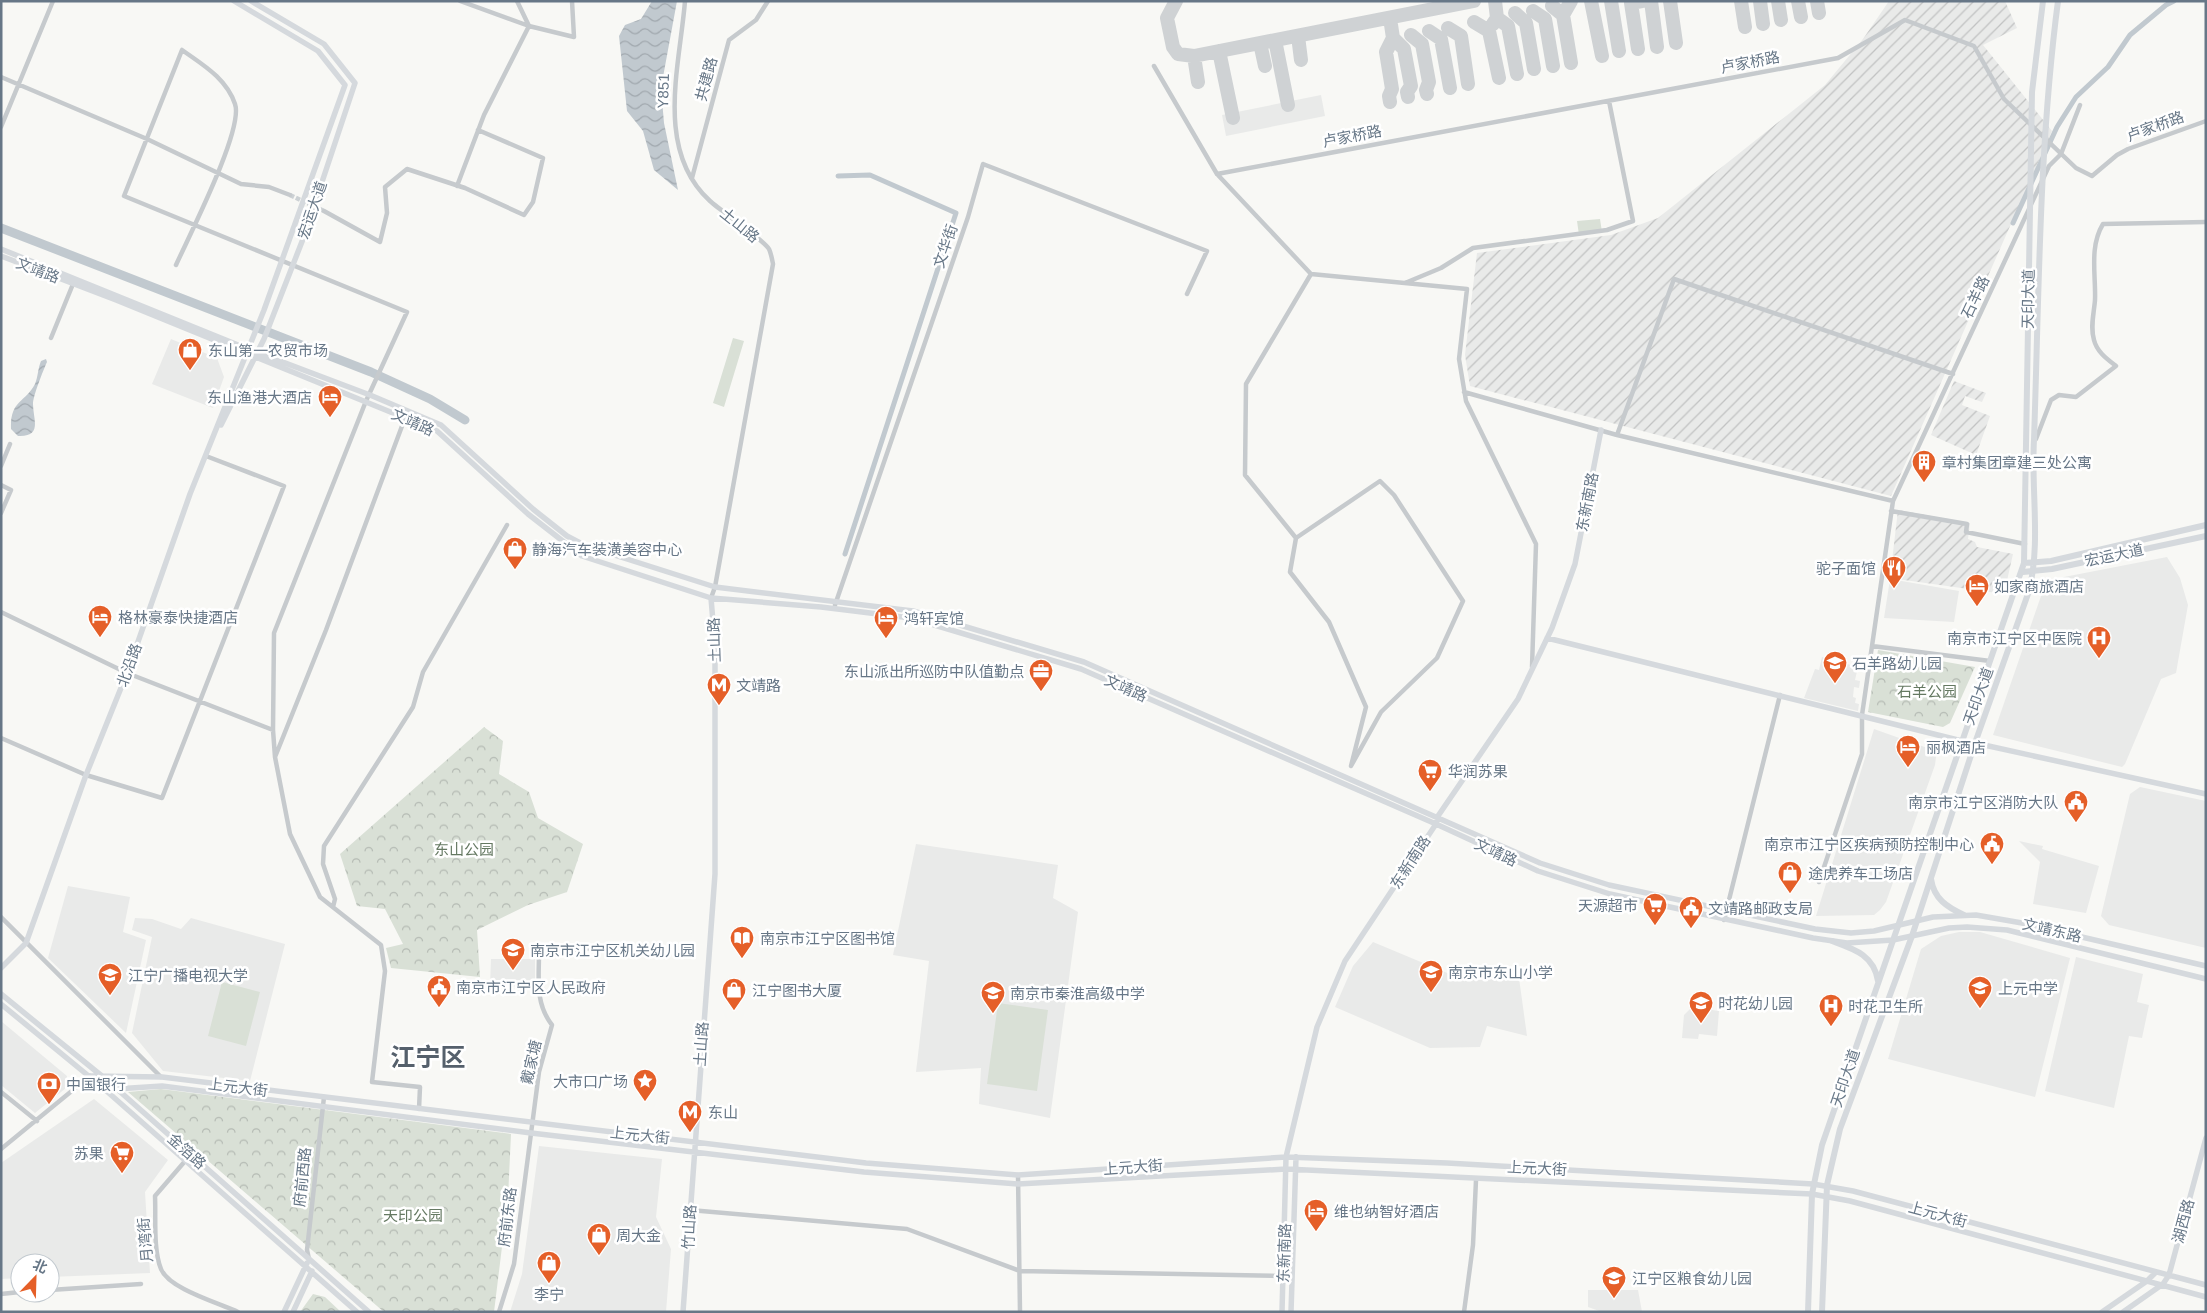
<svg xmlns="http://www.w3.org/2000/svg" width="2207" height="1313" viewBox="0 0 2207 1313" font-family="Helvetica,'Noto Sans SC',sans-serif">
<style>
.built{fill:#e9eae9}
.industrial{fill:url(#industrial-furrows)}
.forest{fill:url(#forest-crowns)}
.pitch{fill:#d9e0d6}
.water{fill:url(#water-waves)}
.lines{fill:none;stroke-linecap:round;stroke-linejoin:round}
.canal{stroke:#c1c9cf;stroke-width:5}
.river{stroke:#c1c9cf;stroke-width:9}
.taxiway{stroke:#cfd2d4;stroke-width:14}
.street-tunnel{stroke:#ccd1d4;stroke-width:4.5;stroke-dasharray:4.5 2;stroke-linecap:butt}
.street{stroke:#c6cacd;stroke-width:4.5}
.secondary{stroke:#d5d9dd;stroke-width:5.5}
.primary{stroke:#d5d9dd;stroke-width:6}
.labels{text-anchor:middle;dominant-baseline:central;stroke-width:5;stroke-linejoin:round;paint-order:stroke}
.street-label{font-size:15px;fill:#677787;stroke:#fff}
.poi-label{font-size:15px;fill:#677787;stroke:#fff;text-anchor:start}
.park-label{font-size:15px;fill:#657962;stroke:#fff}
.town-label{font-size:25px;font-weight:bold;fill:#55606c;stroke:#fff}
</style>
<defs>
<pattern id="industrial-furrows" width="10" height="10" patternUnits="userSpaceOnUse" patternTransform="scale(1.25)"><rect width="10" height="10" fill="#e9eae9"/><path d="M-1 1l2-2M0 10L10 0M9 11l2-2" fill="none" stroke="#c1c2c2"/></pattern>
<pattern id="forest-crowns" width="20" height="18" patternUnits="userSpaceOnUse" patternTransform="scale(1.25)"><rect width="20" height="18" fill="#d9e0d6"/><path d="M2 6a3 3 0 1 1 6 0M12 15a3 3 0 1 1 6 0" fill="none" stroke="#b4bab3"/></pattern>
<pattern id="water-waves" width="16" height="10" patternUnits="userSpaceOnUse" patternTransform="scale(1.25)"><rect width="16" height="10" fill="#c1c9cf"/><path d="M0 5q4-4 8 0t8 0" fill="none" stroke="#a1a8ae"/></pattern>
</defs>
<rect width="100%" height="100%" fill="#f8f8f5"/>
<path class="built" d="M1321,95L1325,116L1226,136L1222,115Z
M171,339L217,358L224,377L213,408L152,384Z
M2167,557L2180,578L2188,605L2176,673L2161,679L2125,764L2122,767L1993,735L2041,596L2064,577Z
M1890,579L1959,591L1954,622L1884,618Z
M1822,657L1858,667L1855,680L1860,681L1859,688L1854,687L1853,697L1856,698L1855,703L1859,704L1858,711L1804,698L1815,669L1819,670Z
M1874,729L1933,750L1936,757L1935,765L1886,902L1880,910L1874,915L1816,916Z
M2140,787L2206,801V948L2109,925L2101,916L2130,794Z
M2019,841L2043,846L2042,849L2099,866L2086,913L2033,904L2040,862Z
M916,844L1058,865L1053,898L1078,912L1050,1118L979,1104L981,1068L916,1072L929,961L893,955Z
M68,886L130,897L123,932L146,940L126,1033L48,958Z
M135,918L152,919L181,929L191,918L285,944L250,1081L163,1071L132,1033L152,937L132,930Z
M1959,932H1980L2070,958L2035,1097L1888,1059L1921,949L1941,936Z
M1373,942L1464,980L1519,978L1527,1036L1487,1026L1480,1047L1430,1048L1335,1007L1353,966Z
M2076,957L2143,974L2137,1002L2149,1005L2142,1038L2129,1036L2114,1108L2045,1091Z
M491,959H535V983L528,986L490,987Z
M1692,1007L1719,1011L1717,1036L1699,1034L1698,1039L1682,1038L1684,1015Z
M1,1021L67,1076L66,1088L35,1113L1,1085Z
M94,1099L168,1160L145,1192L150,1273L50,1277V1263H20V1278L1,1279V1163Z
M539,1146L662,1159L656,1217L671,1249L666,1312H510L522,1274Z
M1588,1290H1638L1642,1312H1602L1588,1307Z"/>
<path class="industrial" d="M1889,1H2005L2017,28L1983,45L2052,131L1891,496L1470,386L1465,355L1477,253L1611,235L1658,218L1825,85L1863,39Z
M1954,381L1986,393L1982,402L1965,396L1962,405L1990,416L1976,455L1931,435Z
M1898,510L1970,523L1968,539L1975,542L1977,547L2013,554L2004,594L1890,578Z"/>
<path class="forest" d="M1878,650L1975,667L1950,723L1943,727L1868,712Z
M484,727L503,741L499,774L529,792L538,818L583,844L567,892L528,905L477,930L480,977L391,968L386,948L403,944L385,909L357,906L340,854Z
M161,1089L511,1134L508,1198L494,1312H384L128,1092Z
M313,1294L325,1297L341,1312H300Z"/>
<path class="pitch" d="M1600,219L1602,232L1579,235L1577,221Z
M733,338L744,341L724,407L713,403Z
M222,982L260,992L246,1046L208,1036Z
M998,1003L1048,1010L1037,1091L987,1084Z"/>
<path class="water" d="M652,1H677L661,88L664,123L678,190L654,170L643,131L627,111L619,36L625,25L641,19Z
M46,359L47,362C43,371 33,396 33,404C33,419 43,437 18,436L11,429C10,400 25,403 35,384C38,377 38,368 41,361Z"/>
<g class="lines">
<path class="canal" d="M838,176L870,175L956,213L845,554
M2013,223L2057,127L2076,97L2108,67L2130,35L2166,5L2174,1"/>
<path class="river" d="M1,228L371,372L430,399L465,420"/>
<path class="taxiway" d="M1176,1L1167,18L1173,47L1178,54L1194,56L1474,1
M1591,1L1602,56
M1611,1L1619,51
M1651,1L1657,47
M1670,1L1676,43
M1741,1L1745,27
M1760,1L1763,24
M1778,1L1781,20
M1798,1L1801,17
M1817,1L1819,13
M1552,6L1563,15L1571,63
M1533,11L1545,19L1553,66
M1515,13L1526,23L1534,69
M1563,15L1571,1
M1390,18L1393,38L1386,52L1392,89L1389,96L1390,102
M1497,18L1508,26L1517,74
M1474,22L1489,31L1499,78
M1493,24L1497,18L1495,1
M1448,28L1461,36L1468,84
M1429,31L1441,39L1450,88
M1411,35L1422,44L1429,82L1426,90L1427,94
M1298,36L1301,60
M1393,38L1404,49L1411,86L1407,92L1408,97
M1275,40L1288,105
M1260,43L1265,66
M1638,49L1631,3L1642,1
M1219,51L1233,118
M1194,56L1198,82"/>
<path class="street-tunnel" d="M290,195L324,211"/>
<path class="street" d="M460,1L529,26L574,37L572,1
M517,1L529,26
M685,1C680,65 654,150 710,201C721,211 764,240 769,249C771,253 772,259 773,264L715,587L711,598
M1154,66L1217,174L1311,274L1467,289L1459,359L1466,401L1536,544L1532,667
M1,77L147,139L241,184L269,187L290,195
M1,127L53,1
M1217,174L1838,58L1905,20L1974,46L2004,99L2076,168L2092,176L2117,155L2128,149L2206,121
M692,178L729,40L756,20L768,1
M457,186L484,115L529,26
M324,211L380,242L387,213L385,187L407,169L465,188L524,215L533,202L543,158L478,130
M176,265C189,236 244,129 235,104C226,78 203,65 182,50L124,196C218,235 312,274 407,312L366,401L274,633L273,730L275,757
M1405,283L1441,268L1473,248L1607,230L1633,221L1609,101
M51,338L73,284
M1464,392L1617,435
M405,418L326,630L275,757L290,834L320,897L381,945L385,971L372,1082L420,1087L419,1109
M2036,439L2051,400L2059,395L2076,397L2116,366C2107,359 2097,352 2094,340C2090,327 2094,313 2095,300C2096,275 2089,247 2103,224L2206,222
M1,466L10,444
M1,485L11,490L1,513
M1893,501L1617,435L1674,279L1953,374
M1891,511L1967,524L1966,532L2025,544
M1296,538L1380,481L1394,495L1463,601L1437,658L1381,712L1351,766L1366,707L1329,622L1290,572L1296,538L1245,475L1246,384L1311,274
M835,605L968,217L983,164L1207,251L1187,294
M1,612L127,673L273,730
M1872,646L1990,661
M1,738L86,775L162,798L284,486L206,456
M1819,882L1862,754V715L1893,501L2049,166L2061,154L2080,105
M333,907L335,899L323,864L324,846L413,707L423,672L507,525
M1,917L161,1077
M1724,920L1780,695
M1,1092L37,1121
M1,1149L90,1076
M186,1160L155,1196C156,1217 153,1250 161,1269C169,1289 219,1303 238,1312
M1018,1175L1020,1312
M690,1210L907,1229L1020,1271L1283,1276
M309,1259L307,1250L324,1097
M50,1290L141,1284
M1,1294L20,1292
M499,1312L514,1264L539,1072L552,1025C535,1003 539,980 539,953L604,947
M1464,1312L1473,1245L1476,1180"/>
<path class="secondary" d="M1,249L248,349L370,395L441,425L533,509L567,536L586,546L715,587L913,611L1084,662L1540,863L1609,885L1815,929L1851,933L1874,931L1933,917L1976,915L2022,923L2206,966
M1,256L116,300L437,431L528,514L582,556L711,598L821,607L911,618L1081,669L1436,824L1538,871L1610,894L1813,938L1847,943L1893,940L1949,928L1967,927L2007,930L2206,979
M221,425L264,339L303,239L355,83L324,44L251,1
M1547,638L1962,741
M1975,743L2206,794
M1,968L26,943L86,775L127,673L190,494L264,310L345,85L318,51L234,1
M1,994L108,1081L369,1312
M1,1004L102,1087L357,1312
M90,1076L162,1077L866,1163L1018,1175L1286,1157L1447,1163L1813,1184L1853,1191L2206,1285
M102,1087L116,1089L162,1086L531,1133L864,1172L1018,1184L1286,1169L1812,1194L1850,1201L2206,1297
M284,1312L307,1263
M293,1312L312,1271
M683,1312L715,874V646L711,598
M1282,1312L1286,1157L1317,1027L1345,961L1436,824L1438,816L1518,699L1552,628L1575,564L1601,430
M1291,1312L1296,1157
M2102,1312L2147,1281L2156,1272
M2123,1312L2163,1284L2169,1275L2206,1138"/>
<path class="primary" d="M2024,563L2051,561L2206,525
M2023,572L2052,569L2206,536
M1931,879C1934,899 1947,907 1964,915
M1832,941C1854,949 1874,955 1878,981
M1808,1312L1812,1194L1822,1145L2024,563L2032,92L2043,1
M1822,1312L1827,1185L1840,1129L1912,936L1975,743L2029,591C2041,543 2031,490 2034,440C2039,294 2039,146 2058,1"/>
</g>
<defs>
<symbol id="shop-pin" viewBox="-11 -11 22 30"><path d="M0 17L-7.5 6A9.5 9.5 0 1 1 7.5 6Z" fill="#e55f28" stroke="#fff"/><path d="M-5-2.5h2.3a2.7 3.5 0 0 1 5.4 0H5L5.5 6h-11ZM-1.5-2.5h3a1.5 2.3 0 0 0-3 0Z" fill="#fff"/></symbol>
<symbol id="hotel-pin" viewBox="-11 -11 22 30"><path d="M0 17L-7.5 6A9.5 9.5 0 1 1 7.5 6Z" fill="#e55f28" stroke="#fff"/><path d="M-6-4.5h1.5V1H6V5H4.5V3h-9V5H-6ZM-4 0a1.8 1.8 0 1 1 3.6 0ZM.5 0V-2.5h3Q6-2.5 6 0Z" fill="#fff"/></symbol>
<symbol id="building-pin" viewBox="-11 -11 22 30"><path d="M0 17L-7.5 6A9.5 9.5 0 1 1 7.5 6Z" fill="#e55f28" stroke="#fff"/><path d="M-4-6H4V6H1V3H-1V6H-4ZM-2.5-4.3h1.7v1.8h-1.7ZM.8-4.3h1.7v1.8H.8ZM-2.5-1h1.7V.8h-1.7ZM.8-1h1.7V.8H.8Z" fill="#fff"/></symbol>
<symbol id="restaurant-pin" viewBox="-11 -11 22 30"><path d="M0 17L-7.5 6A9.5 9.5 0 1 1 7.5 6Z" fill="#e55f28" stroke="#fff"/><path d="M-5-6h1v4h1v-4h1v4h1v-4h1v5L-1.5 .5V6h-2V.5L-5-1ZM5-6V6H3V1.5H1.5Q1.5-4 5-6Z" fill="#fff"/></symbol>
<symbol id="hospital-pin" viewBox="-11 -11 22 30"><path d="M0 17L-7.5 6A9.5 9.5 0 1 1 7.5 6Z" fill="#e55f28" stroke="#fff"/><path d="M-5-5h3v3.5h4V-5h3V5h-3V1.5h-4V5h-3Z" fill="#fff"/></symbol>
<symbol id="school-pin" viewBox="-11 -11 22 30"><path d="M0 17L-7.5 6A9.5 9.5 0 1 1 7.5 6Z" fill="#e55f28" stroke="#fff"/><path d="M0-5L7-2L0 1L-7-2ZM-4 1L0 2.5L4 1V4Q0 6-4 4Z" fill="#fff"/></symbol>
<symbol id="office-pin" viewBox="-11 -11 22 30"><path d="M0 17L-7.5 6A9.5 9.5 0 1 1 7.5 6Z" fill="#e55f28" stroke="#fff"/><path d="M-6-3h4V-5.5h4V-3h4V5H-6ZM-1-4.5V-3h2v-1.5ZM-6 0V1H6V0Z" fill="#fff"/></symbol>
<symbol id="metro-pin" viewBox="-11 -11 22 30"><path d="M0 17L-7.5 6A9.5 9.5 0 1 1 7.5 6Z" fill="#e55f28" stroke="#fff"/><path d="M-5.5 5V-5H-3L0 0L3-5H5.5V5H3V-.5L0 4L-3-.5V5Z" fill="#fff"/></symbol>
<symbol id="supermarket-pin" viewBox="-11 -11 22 30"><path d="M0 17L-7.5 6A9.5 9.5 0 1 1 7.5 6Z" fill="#e55f28" stroke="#fff"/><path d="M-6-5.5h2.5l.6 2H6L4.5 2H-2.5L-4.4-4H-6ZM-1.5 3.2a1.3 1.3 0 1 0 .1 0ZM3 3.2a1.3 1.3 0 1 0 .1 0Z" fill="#fff"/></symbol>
<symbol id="civic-pin" viewBox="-11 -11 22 30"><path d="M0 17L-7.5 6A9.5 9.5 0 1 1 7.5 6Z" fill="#e55f28" stroke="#fff"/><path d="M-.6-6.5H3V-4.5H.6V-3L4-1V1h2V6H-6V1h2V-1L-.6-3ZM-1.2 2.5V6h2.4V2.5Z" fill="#fff"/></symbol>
<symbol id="library-pin" viewBox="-11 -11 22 30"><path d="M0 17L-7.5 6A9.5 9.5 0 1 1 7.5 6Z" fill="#e55f28" stroke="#fff"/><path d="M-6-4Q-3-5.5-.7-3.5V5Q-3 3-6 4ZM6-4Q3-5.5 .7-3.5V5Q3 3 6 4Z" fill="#fff"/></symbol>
<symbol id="university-pin" viewBox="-11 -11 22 30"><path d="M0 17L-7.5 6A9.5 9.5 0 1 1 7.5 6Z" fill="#e55f28" stroke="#fff"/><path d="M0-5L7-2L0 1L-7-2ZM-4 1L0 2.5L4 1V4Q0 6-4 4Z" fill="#fff"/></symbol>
<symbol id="sight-pin" viewBox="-11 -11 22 30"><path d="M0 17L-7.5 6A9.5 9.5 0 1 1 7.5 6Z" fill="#e55f28" stroke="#fff"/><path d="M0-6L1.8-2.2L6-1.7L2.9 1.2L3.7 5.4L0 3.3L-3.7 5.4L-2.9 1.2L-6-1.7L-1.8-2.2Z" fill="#fff"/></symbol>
<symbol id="bank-pin" viewBox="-11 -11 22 30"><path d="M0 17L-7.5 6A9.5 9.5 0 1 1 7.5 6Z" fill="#e55f28" stroke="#fff"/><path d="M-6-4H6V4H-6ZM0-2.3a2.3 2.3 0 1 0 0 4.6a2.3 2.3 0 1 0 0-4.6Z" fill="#fff"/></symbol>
</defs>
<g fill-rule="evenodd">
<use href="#shop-pin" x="176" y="336" width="28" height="38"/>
<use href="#hotel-pin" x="316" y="383" width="28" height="38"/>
<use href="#building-pin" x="1910" y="448" width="28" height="38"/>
<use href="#shop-pin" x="501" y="535" width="28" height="38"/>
<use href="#restaurant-pin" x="1880" y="554" width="28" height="38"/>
<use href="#hotel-pin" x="1963" y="572" width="28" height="38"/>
<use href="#hotel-pin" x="86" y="603" width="28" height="38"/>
<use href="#hotel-pin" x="872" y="604" width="28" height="38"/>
<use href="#hospital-pin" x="2085" y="624" width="28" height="38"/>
<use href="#school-pin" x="1821" y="649" width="28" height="38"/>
<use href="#office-pin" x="1027" y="657" width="28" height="38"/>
<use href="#metro-pin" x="705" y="671" width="28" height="38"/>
<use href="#hotel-pin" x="1894" y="733" width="28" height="38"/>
<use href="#supermarket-pin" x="1416" y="757" width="28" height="38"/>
<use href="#civic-pin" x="2062" y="788" width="28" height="38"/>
<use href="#civic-pin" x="1978" y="830" width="28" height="38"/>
<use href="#shop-pin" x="1776" y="859" width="28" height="38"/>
<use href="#supermarket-pin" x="1641" y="891" width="28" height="38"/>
<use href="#civic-pin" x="1677" y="894" width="28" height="38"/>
<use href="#library-pin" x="728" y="924" width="28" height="38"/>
<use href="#school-pin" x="499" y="936" width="28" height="38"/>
<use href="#school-pin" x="1417" y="958" width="28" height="38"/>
<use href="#university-pin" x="96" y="961" width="28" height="38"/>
<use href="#civic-pin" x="425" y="973" width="28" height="38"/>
<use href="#school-pin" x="1966" y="974" width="28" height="38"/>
<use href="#shop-pin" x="720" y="976" width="28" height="38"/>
<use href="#school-pin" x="979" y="979" width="28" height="38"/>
<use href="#school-pin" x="1687" y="989" width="28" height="38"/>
<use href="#hospital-pin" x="1817" y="992" width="28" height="38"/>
<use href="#sight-pin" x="631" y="1067" width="28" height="38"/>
<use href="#bank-pin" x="35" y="1070" width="28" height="38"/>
<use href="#metro-pin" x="676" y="1098" width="28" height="38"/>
<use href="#supermarket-pin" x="108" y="1139" width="28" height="38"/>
<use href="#hotel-pin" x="1302" y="1197" width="28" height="38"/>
<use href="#shop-pin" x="585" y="1221" width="28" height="38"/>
<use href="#shop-pin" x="535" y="1249" width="28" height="38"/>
<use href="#school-pin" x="1600" y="1264" width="28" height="38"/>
</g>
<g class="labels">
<g class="street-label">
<text transform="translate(1750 62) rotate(-11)">卢家桥路</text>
<text transform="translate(706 79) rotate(-75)">共建路</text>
<text transform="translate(663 91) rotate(-88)">Y851</text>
<text transform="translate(2155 126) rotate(-20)">卢家桥路</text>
<text transform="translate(1352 136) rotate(-11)">卢家桥路</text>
<text transform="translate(312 210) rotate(-71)">宏运大道</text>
<text transform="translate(740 225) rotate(39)">土山路</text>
<text transform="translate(945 246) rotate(-71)">文华街</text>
<text transform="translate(38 270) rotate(21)">文靖路</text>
<text transform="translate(1975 297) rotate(-65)">石羊路</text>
<text transform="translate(2028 299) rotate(-89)">天印大道</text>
<text transform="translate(413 422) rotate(24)">文靖路</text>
<text transform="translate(1587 502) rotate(-79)">东新南路</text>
<text transform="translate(2114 555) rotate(-12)">宏运大道</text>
<text transform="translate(714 640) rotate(-92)">土山路</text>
<text transform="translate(129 665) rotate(-70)">北沿路</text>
<text transform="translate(1126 688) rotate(24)">文靖路</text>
<text transform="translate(1978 696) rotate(-70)">天印大道</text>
<text transform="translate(1496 852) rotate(25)">文靖路</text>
<text transform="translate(1410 862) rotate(-57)">东新南路</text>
<text transform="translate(2052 930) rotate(13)">文靖东路</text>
<text transform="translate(701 1044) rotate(-86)">土山路</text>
<text transform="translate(531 1062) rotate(-77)">戴家塘</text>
<text transform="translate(1845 1078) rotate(-71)">天印大道</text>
<text transform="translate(238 1087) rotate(7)">上元大街</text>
<text transform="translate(640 1135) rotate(6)">上元大街</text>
<text transform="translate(187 1151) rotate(42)">金箔路</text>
<text transform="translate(1133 1167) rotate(-4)">上元大街</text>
<text transform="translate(1537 1168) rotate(3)">上元大街</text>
<text transform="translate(302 1177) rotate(-84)">府前西路</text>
<text transform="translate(1938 1214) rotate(15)">上元大街</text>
<text transform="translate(507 1217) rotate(-83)">府前东路</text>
<text transform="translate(2183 1221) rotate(-75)">湖西路</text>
<text transform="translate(689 1227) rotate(-87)">竹山路</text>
<text transform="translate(145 1240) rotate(-95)">月湾街</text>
<text transform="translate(1284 1253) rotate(-88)">东新南路</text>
</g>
<g class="poi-label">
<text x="208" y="350">东山第一农贸市场</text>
<text x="312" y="397" text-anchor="end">东山渔港大酒店</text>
<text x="1942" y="462">章村集团章建三处公寓</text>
<text x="532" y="549">静海汽车装潢美容中心</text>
<text x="1876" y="568" text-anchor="end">驼子面馆</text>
<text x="1994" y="586">如家商旅酒店</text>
<text x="118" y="617">格林豪泰快捷酒店</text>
<text x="904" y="618">鸿轩宾馆</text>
<text x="2082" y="638" text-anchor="end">南京市江宁区中医院</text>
<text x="1852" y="663">石羊路幼儿园</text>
<text x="1024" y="671" text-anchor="end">东山派出所巡防中队值勤点</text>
<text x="736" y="685">文靖路</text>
<text x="1926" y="747">丽枫酒店</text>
<text x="1448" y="771">华润苏果</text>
<text x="2058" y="802" text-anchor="end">南京市江宁区消防大队</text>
<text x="1974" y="844" text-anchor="end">南京市江宁区疾病预防控制中心</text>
<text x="1808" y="873">途虎养车工场店</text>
<text x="1638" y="905" text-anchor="end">天源超市</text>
<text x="1708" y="908">文靖路邮政支局</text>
<text x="760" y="938">南京市江宁区图书馆</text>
<text x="530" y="950">南京市江宁区机关幼儿园</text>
<text x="1448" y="972">南京市东山小学</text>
<text x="128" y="975">江宁广播电视大学</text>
<text x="456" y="987">南京市江宁区人民政府</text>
<text x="1998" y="988">上元中学</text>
<text x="752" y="990">江宁图书大厦</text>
<text x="1010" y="993">南京市秦淮高级中学</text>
<text x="1718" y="1003">时花幼儿园</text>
<text x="1848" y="1006">时花卫生所</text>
<text x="628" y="1081" text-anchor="end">大市口广场</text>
<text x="66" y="1084">中国银行</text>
<text x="708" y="1112">东山</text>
<text x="104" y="1153" text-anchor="end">苏果</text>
<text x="1334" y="1211">维也纳智好酒店</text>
<text x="616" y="1235">周大金</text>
<text x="1632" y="1278">江宁区粮食幼儿园</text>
<text x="549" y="1294" text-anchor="middle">李宁</text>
</g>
<g class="park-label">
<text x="1927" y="691">石羊公园</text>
<text x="464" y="849">东山公园</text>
<text x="413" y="1215">天印公园</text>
</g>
<g class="town-label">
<text x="428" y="1057">江宁区</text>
</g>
</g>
<rect width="2207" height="1313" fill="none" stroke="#677787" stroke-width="5"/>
<g transform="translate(35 1278) rotate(23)"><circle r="24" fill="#ffffff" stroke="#c2c9cf"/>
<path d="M0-4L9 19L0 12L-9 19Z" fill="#e55f28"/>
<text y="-8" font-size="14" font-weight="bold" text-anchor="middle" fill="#677787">北</text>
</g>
</svg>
